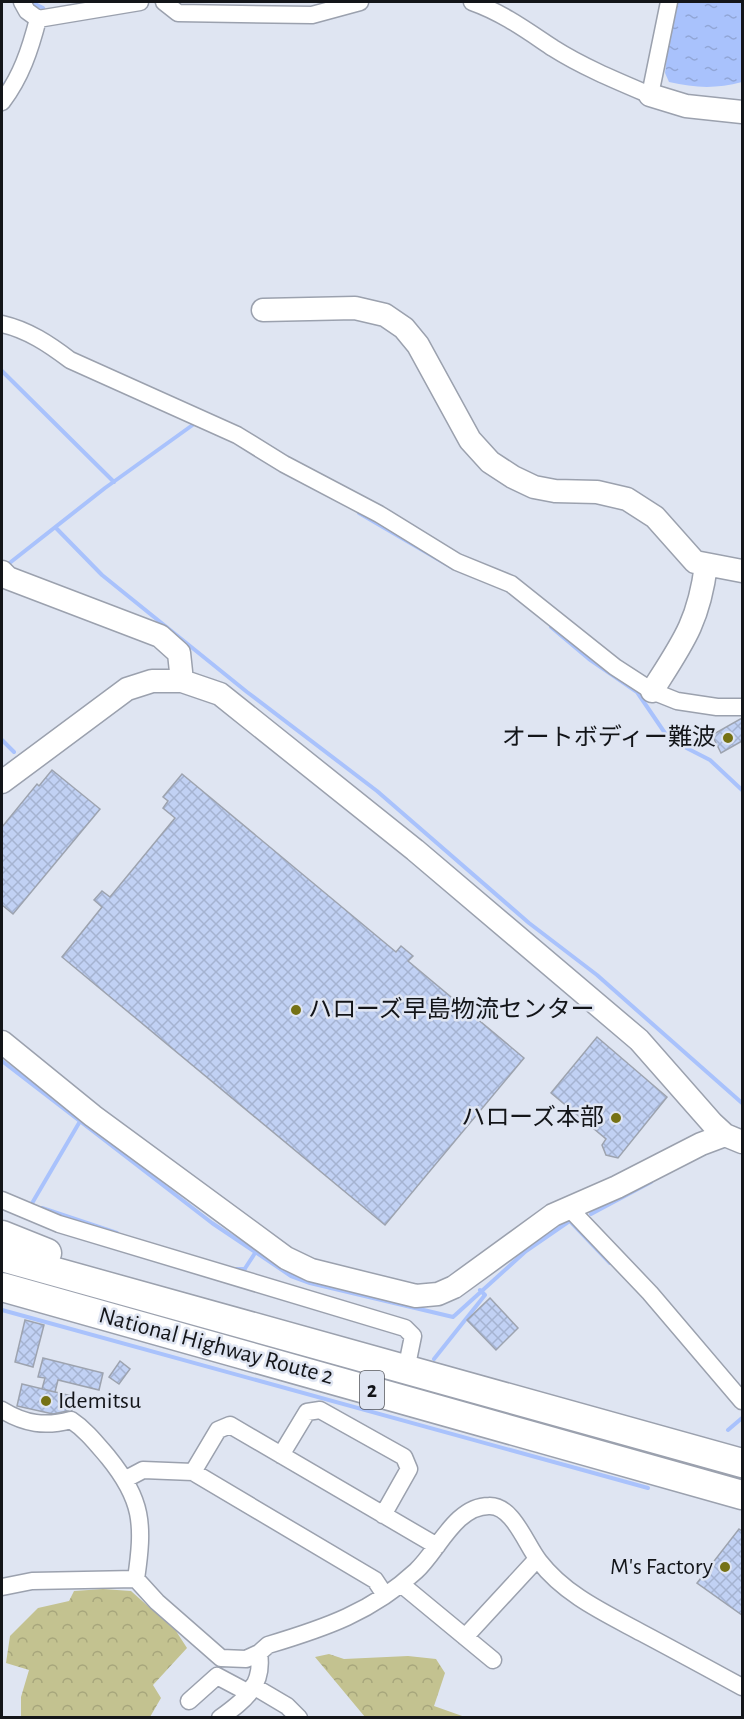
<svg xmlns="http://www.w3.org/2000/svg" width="744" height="1719" viewBox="0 0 744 1719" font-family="'Alegreya Sans','Noto Sans JP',sans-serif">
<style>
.forest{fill:url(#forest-crowns)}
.water{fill:url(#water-ripples)}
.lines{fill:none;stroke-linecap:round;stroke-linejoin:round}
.stream{stroke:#a9c2fc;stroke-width:4}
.building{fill:url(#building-cross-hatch);stroke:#9da3af;stroke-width:1.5}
.street-casing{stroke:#9ba1ae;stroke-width:19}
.secondary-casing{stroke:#9ba1ae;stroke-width:25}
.highway-casing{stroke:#9ba1ae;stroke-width:31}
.street{stroke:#fff;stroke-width:16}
.secondary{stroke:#fff;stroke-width:22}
.highway{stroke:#fff;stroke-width:28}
.poi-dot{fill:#757114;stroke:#dfe5f2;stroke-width:2}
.labels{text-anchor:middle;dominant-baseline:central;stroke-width:5;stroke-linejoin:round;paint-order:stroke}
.shield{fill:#dfe5f2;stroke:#50535a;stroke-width:1.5}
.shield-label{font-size:22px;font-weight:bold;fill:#131519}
.poi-label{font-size:24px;fill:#131519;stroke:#dfe5f2;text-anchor:end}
.street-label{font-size:24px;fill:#131519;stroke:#dfe5f2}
</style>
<defs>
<pattern id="forest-crowns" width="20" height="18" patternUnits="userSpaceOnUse" patternTransform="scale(1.5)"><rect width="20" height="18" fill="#c3c290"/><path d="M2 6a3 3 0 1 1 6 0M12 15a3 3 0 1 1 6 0" fill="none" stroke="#a7a67c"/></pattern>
<pattern id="water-ripples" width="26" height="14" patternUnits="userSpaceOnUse" patternTransform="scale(1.5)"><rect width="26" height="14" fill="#a9c2fc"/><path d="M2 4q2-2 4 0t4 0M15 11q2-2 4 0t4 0" fill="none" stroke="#91a6d7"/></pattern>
<pattern id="building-cross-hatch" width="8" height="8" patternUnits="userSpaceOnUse" patternTransform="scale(1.5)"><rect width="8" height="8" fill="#c1d1f4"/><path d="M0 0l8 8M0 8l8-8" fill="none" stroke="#a5b3d1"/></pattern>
</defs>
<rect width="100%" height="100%" fill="#dfe5f2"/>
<path class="forest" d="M103,1589L131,1591L176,1631L187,1648L153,1685L161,1698L150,1717H21V1697L29,1670L6,1663L10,1636L38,1608L69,1601L74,1591Z
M329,1654L344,1659L408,1656L436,1659L445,1673L434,1706L465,1717H365L315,1657Z"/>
<path class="water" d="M673,2H742V82C716,89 695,88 669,82L665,73Z"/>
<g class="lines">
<path class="stream" d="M31,2L43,8L41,11
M2,88L7,81
M2,371L114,482
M359,513L453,568
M56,528L102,575L247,692L377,791L529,923L597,975L742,1103
M7,565L105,488L194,424
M551,627L589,659L637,692L669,739L710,760L742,790
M2,740L14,752
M2,1061L212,1223L291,1276L310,1283L453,1317L526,1251L571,1220
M31,1205L79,1123
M42,1208L117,1233
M591,1214L651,1182
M569,1220L610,1263
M233,1269H245
M244,1270L255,1253
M2,1310L648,1488
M434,1359L485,1295L480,1290
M728,1430L742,1418"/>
</g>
<path class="building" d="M742,718V741L721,753L712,735Z
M52,770L100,809L13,914L2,905V827L37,784L39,786Z
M182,774L396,952L401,946L413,956L408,961L524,1058L385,1225L62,957L102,907L94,900L102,891L110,897L175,818L163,808L168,801L163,797Z
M597,1037L667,1097L618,1158L606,1155L602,1145L606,1139L551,1093Z
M490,1298L518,1328L496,1350L467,1320Z
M25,1320L44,1325L33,1367L15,1362Z
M43,1358L103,1373L99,1390L58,1380L55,1392L42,1389L45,1378L38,1377Z
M120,1361L130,1369L119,1384L109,1377Z
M22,1384L76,1397L72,1410L53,1414L17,1406Z
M739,1529L742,1531V1615L697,1583Z"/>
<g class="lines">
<defs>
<path id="street" d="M22,2L27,11L38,19L140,2
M164,2L178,13L312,15L360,2
M472,2C503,13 526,30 553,48C583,67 617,81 650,95L669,2
M2,102C21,77 30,50 38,19
M2,324C28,330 49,344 70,360L237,435L284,464L379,514L457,562L511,584L615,667L652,691L677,701L717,707H742
M2,1200L59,1224L405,1328L413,1336L406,1370
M569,1208L650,1293L742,1401
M2,1410C25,1424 45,1427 71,1420C86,1430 96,1443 108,1457C143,1500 144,1524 136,1579L157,1602L221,1658L246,1659L259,1653L268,1645C325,1628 372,1612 416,1571C438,1551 455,1506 489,1506C513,1505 526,1545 539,1561C565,1595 605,1613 642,1633C676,1651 709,1669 742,1687
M281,1455L307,1412L320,1410L404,1457L409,1469L383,1515
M193,1472L218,1430L230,1425L437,1546
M126,1479L143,1470L193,1472L375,1580L385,1595
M401,1584L493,1660
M2,1587L32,1581L136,1579
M465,1637L537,1559
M253,1686L287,1706L299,1718
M189,1701L217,1676L249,1693
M220,1718C245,1700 264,1686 259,1653"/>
<path id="secondary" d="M650,95L686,106L742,112
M263,310L355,308L385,315L404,328L418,345L470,440L490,462L513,477L534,487L555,491L597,492L627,499L655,517L695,562L742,571
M2,572L8,578L160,636L179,653L182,681L220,694L415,850L639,1040L712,1123L725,1135L742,1142
M652,691C682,644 699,622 706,565
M2,782L127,689L152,681H182
M2,1042L93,1116L286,1258L311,1270L416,1296L438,1294L454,1287L553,1215L617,1187L701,1144L725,1135"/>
<path id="highway" d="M2,1235L47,1253
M2,1257L742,1463
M2,1287L742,1495"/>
</defs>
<use href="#street" class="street-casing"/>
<use href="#secondary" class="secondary-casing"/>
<use href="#highway" class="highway-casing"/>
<use href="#street" class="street"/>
<use href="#secondary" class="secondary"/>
<use href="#highway" class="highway"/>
</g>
<g class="poi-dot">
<circle cx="728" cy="738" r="6"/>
<circle cx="296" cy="1010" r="6"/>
<circle cx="616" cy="1118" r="6"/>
<circle cx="46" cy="1401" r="6"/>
<circle cx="725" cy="1567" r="6"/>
</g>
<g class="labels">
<rect class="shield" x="360" y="1371" width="24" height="38" rx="4.5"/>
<g class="shield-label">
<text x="372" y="1390">2</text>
</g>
<g class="poi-label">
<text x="716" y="738">オートボディー難波</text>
<text x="308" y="1010" text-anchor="start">ハローズ早島物流センター</text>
<text x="604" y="1118">ハローズ本部</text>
<text x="58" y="1401" text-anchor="start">Idemitsu</text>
<text x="713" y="1567">M's Factory</text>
</g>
<g class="street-label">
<text transform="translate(216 1346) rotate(15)">National Highway Route 2</text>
</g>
</g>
<rect width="744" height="1719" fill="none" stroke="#131519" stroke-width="6"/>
</svg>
